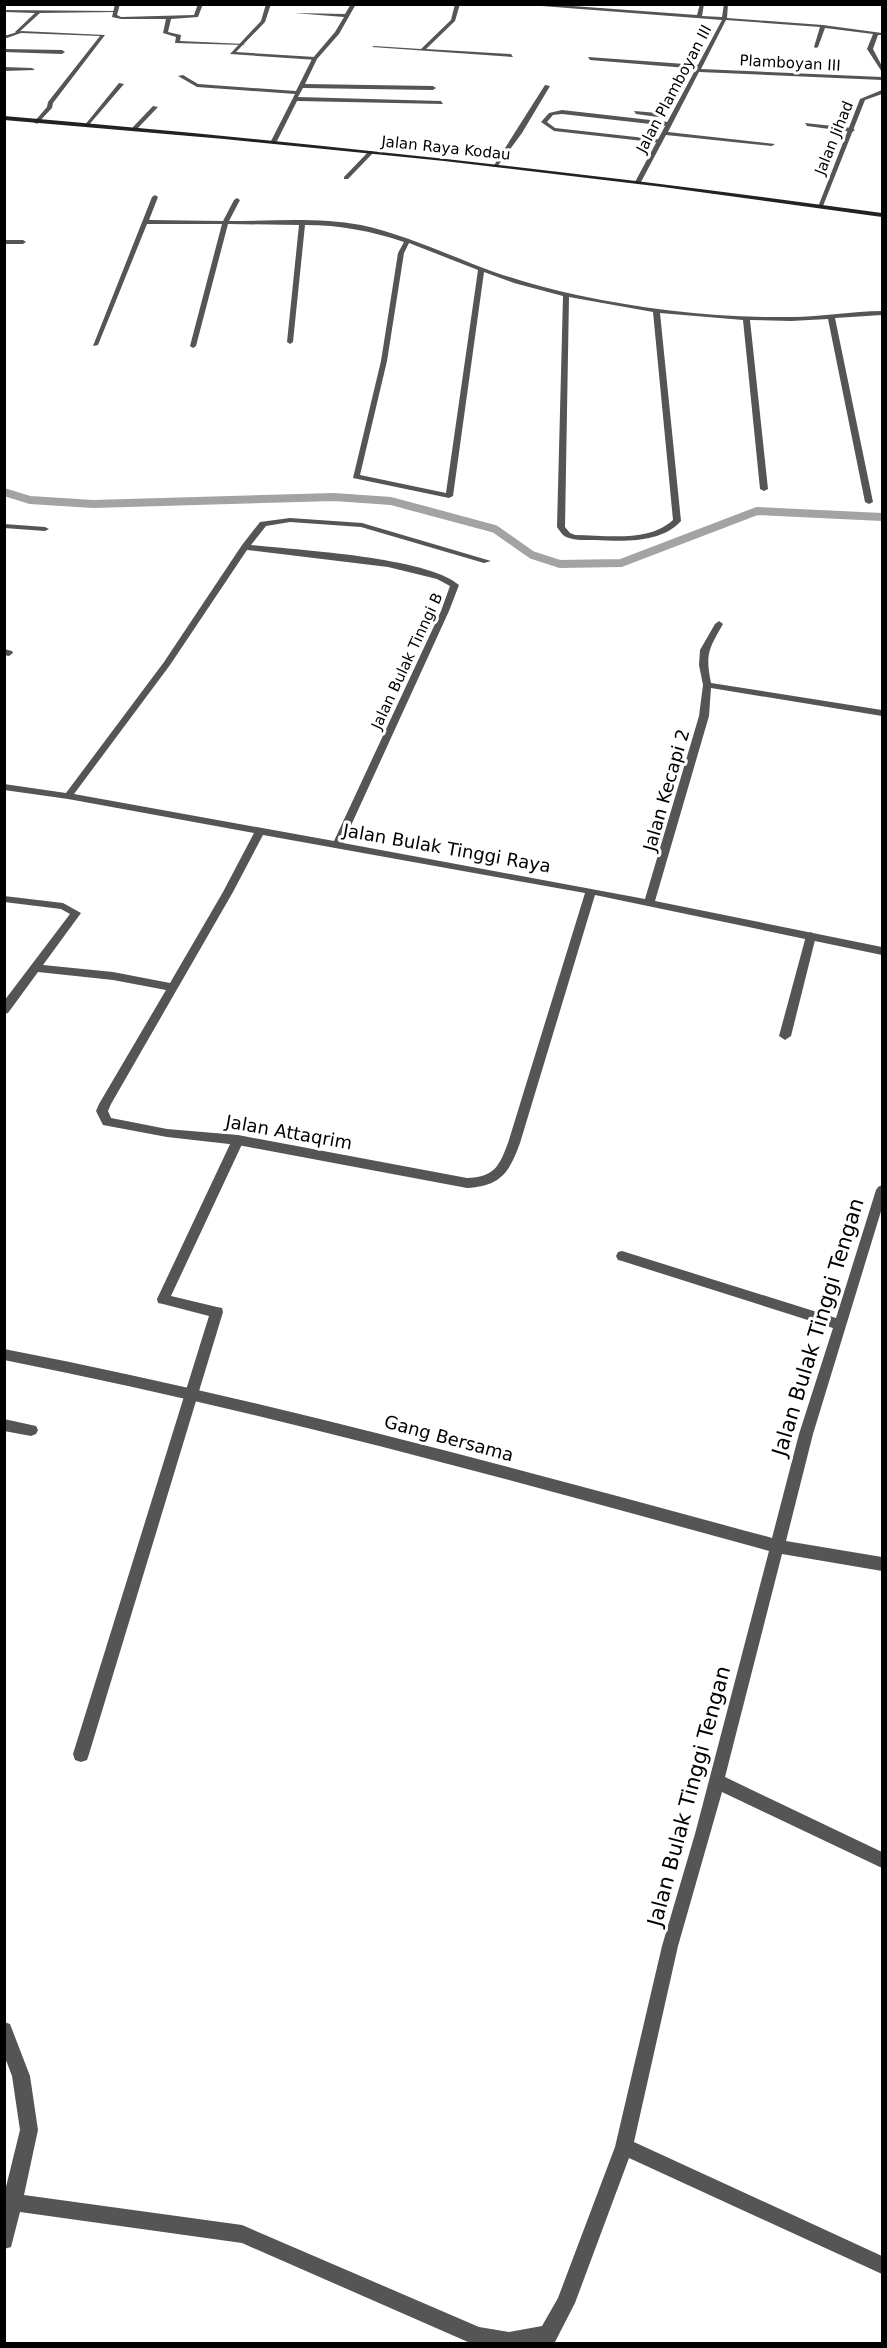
<svg xmlns="http://www.w3.org/2000/svg" width="887" height="2348" viewBox="0 0 887 2348" font-family="'DejaVu Sans',sans-serif">
<style>
.lines{fill:none;stroke-linecap:round;stroke-linejoin:round}
.stream{stroke:#a3a3a3;stroke-width:8}
.lane{fill:#555;fill-rule:evenodd}
.street{fill:#555;fill-rule:evenodd}
.secondary{fill:#222;fill-rule:evenodd}
.labels{text-anchor:middle;dominant-baseline:central;stroke-width:6;stroke-linejoin:round;paint-order:stroke}
.far-street-label{font-size:15px;fill:#000;stroke:#fff}
.street-label{font-size:18px;fill:#000;stroke:#fff}
.near-street-label{font-size:21px;fill:#000;stroke:#fff}
</style>
<rect width="100%" height="100%" fill="#fff"/>
<g class="lines">
<path class="stream" d="M4,492L30,500L93,504L334,497L391,501L495,529L532,555L560,564L621,563L757,511L882,517"/>
<path class="lane" d="M266,4H271L265,22L236,52L315,57L317,60L230,54L261,21Z
M4,10L114,11L116,12L40,13L17,34L15,32L35,13L4,12Z
M588,57L699,65L702,67L699,69L590,60Z
M562,110L668,122L671,124L668,126L562,114L553,115L547,122L555,128L663,140L661,143L554,131L541,122L549,113Z
M634,111L658,113L661,115L658,117L636,114Z
M805,123L852,128L855,130L852,132L807,126Z
M811,932L816,936L791,1036L785,1040L779,1036L806,936Z
M238,1135L244,1140L171,1296L217,1307L222,1308L223,1312L89,1754L87,1760L81,1762L75,1760L73,1754L209,1316L163,1304L158,1303L157,1299L232,1140Z"/>
<path class="street" d="M115,4H120L117,15L121,17L194,15L198,4H203L198,17L171,19L168,32L181,35L180,41L245,44L243,45L175,43L176,37L163,33L166,19H121L112,17Z
M351,4H356L339,34L317,59L305,84L433,86L436,88L433,90L303,88L298,97L441,101L443,104L297,101L277,141L274,143L271,141L295,94L197,87L178,76L183,75L198,84L296,91L312,59L335,32L344,17L294,13L345,14Z
M455,4H460L455,21L426,49L511,54L513,57L372,47L374,46L421,49L451,20Z
M545,4L697,15L700,4H704L702,16L722,17L724,4H728L727,18L823,25L882,33V35H878L873,49L882,66V72L867,49L873,34L825,28L818,47L816,48L814,47L820,27L726,20L701,69L882,77V80L699,72L668,132L775,144L772,146L666,135L641,182L638,184L635,182L722,20L516,4Z
M21,31L105,35L53,103L52,108L37,124L34,122L47,107L48,102L100,36L21,33L4,39V36Z
M4,49L62,50L65,52L62,54L4,52Z
M4,67L32,68L35,70L4,71Z
M119,83L124,84L88,126H84Z
M545,85L550,86L522,133L497,167H493Z
M882,90V94L865,100L823,206L818,207L860,99Z
M153,106L158,107L137,129H133V127Z
M369,151L374,152L348,179H344V177Z
M155,195L158,197L149,220L223,221L234,200L237,198L240,200L229,221C273,221 318,217 361,225C407,235 450,256 494,272C521,281 548,289 577,295C648,310 719,318 792,317C822,317 852,311 882,311V315L835,318L873,502L869,504L865,502L828,319L791,321L750,320L768,489L764,491L760,489L743,320L660,313L681,521C660,544 623,541 595,540C586,540 575,541 566,537C562,535 560,531 557,527L563,296L514,283L484,272L453,496L449,498L353,478L381,361L398,253L404,242C371,231 340,225 305,225L293,342L290,344L287,342L299,225L228,224L196,346L193,348L190,346L222,224H147L98,345L93,346L152,197ZM409,243L478,270L446,493L360,475L387,361L404,253ZM569,297L653,312L673,520C648,543 606,535 575,535L570,533L565,527Z
M4,240H23L26,242L23,244H4Z
M290,518L362,523L491,561L484,563L361,527L290,522L266,526L251,545C296,550 427,557 459,585L449,611L343,843L645,899L699,716L703,685L699,665L700,650L715,624L719,621L723,624C709,649 705,653 711,683L882,710V716L711,688L709,716L655,901L882,947V955L595,895L520,1143C509,1173 501,1186 467,1188L238,1145L167,1137L103,1125L96,1111L99,1104L166,990L113,980L38,972L8,1013L4,1014V1001L70,914L61,909L4,902V896L63,903L81,913L43,965L113,972L170,983L223,892L254,833L68,799L4,790V784L66,793L164,662L242,545L260,522ZM247,550L388,567L437,579L450,586L441,611L334,841L74,794L170,665ZM263,835L585,893L508,1143C499,1167 494,1177 467,1178L238,1135L167,1129L111,1118L108,1111L111,1104L233,892Z
M4,524L45,527L49,529L45,531L4,528Z
M4,649L12,651L13,653L9,656L4,655Z
M882,1185V1208L813,1434L786,1541L882,1557V1571L782,1554L725,1777L882,1852V1868L722,1792L678,1946L634,2142L882,2256V2274L629,2158L575,2303L555,2342L551,2344H468V2342L242,2243L20,2212L11,2247L4,2249V2195L20,2130L12,2076L4,2055V2022L10,2024L30,2076L38,2130L24,2195L242,2225L479,2327L509,2332L542,2326L558,2298L615,2147L662,1946L695,1834L769,1551C515,1481 262,1411 4,1360V1349C263,1399 518,1469 772,1538L799,1434L833,1328L622,1261L618,1260L616,1256L618,1252L622,1251L836,1318L876,1190L878,1187Z
M4,1419L36,1426L38,1430L36,1434L31,1436L4,1431Z"/>
<path class="secondary" d="M4,116C298,141 590,173 882,213V217L663,187L444,161L224,139L4,120Z"/>
</g>
<g class="labels">
<g class="far-street-label">
<text transform="translate(790 63) rotate(3)">Plamboyan III</text>
<text transform="translate(674 89) rotate(-62)">Jalan Plamboyan III</text>
<text transform="translate(834 138) rotate(-68)">Jalan Jihad</text>
<text transform="translate(446 148) rotate(6)">Jalan Raya Kodau</text>
<text transform="translate(407 661) rotate(-65)">Jalan Bulak Tinngi B</text>
</g>
<g class="street-label">
<text transform="translate(666 790) rotate(-74)">Jalan Kecapi 2</text>
<text transform="translate(447 848) rotate(10)">Jalan Bulak Tinggi Raya</text>
<text transform="translate(289 1132) rotate(10)">Jalan Attaqrim</text>
<text transform="translate(449 1438) rotate(15)">Gang Bersama</text>
</g>
<g class="near-street-label">
<text transform="translate(818 1327) rotate(-73)">Jalan Bulak Tinggi Tengan</text>
<text transform="translate(689 1796) rotate(-75)">Jalan Bulak Tinggi Tengan</text>
</g>
</g>
<rect width="887" height="2348" fill="none" stroke="#000000" stroke-width="12"/>
</svg>
